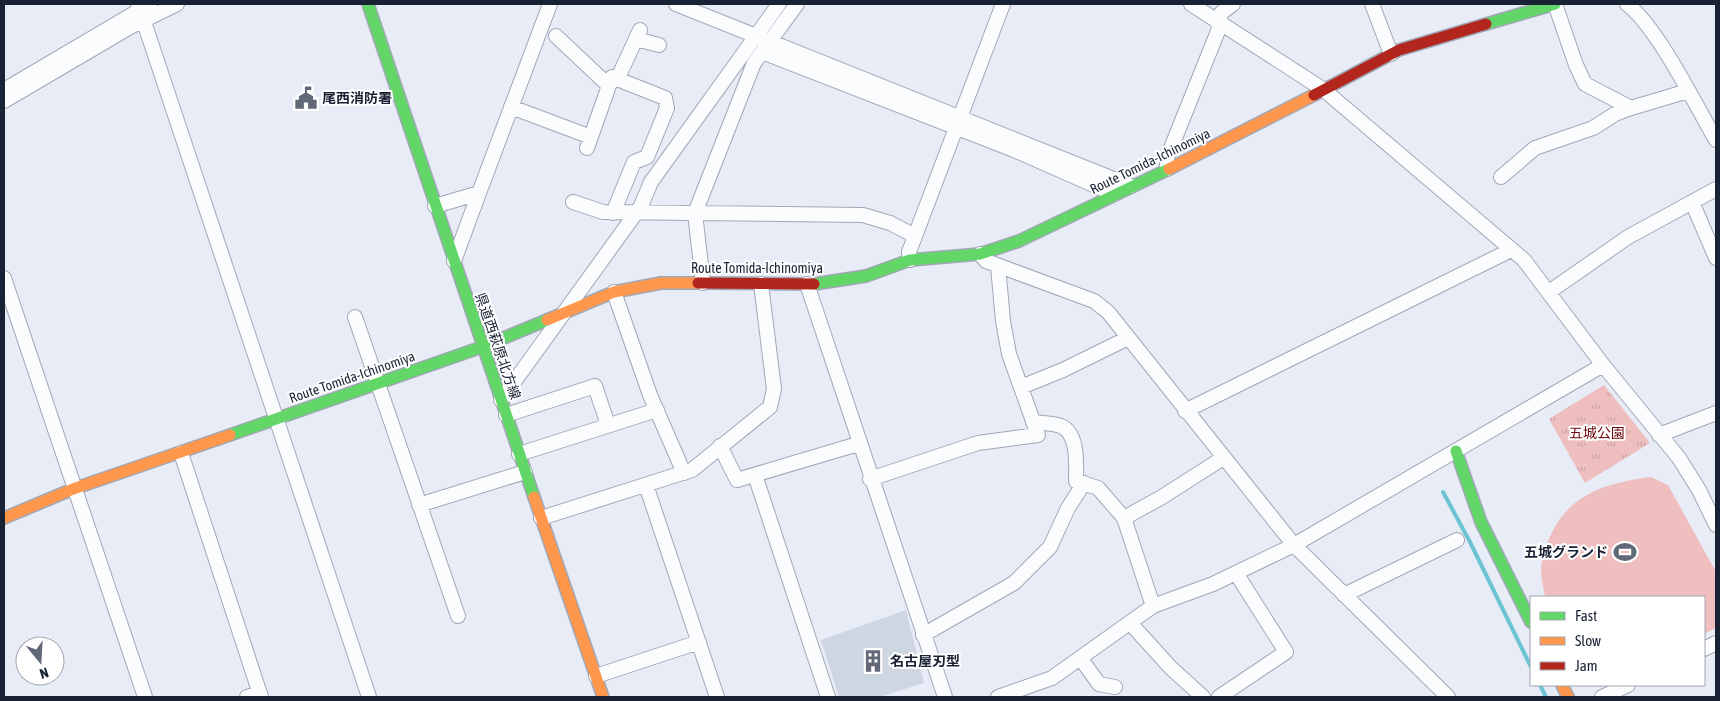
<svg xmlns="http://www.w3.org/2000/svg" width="1720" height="701" viewBox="0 0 1720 701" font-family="'Asap Condensed','Noto Sans JP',sans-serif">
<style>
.grass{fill:url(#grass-tufts)}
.pitch{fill:#efbfbf}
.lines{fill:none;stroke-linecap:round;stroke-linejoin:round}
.stream{stroke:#6cc4d2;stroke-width:4}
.building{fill:#ced6e2}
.street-casing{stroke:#a1a7b5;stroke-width:16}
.fast-casing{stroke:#a1a7b5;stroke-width:14}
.slow-casing{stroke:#a1a7b5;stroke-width:14}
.jam-casing{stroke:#a1a7b5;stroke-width:14}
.street{stroke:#fbfcfe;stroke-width:14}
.fast{stroke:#63d668;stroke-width:11}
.slow{stroke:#ff974d;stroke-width:11}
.jam{stroke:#b3261e;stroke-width:11}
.labels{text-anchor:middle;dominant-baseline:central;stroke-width:4;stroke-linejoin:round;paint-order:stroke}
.poi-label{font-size:14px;font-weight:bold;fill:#192134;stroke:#fff;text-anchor:start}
.street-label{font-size:14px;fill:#192134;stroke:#fff}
.park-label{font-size:14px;fill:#6a050a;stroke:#fff}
</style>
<defs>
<pattern id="grass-tufts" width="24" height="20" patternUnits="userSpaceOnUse" patternTransform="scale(1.25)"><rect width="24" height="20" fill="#efbfbf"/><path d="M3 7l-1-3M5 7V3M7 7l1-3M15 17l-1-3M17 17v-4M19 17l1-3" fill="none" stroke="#cca4a5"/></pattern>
</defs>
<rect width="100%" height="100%" fill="#e7ecf7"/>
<path class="grass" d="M1604,385L1650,443L1585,483L1549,419Z"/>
<path class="pitch" d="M1651,477L1668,485L1716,572V628L1704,634V597L1545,596C1540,573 1539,566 1547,544C1565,495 1604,483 1651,477Z"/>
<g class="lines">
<path class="stream" d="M1443,492L1470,542L1531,667
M1540,685L1546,697"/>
</g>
<path class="building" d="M906,610L924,683L879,697H839L821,640Z"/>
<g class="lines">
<defs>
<path id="street" d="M138,4L369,697
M676,4L1131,186
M1191,4L1324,90L1524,260L1603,365L1679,458L1699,490L1716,525
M1372,4L1391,54
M1555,4L1576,65L1585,84L1631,108L1688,91
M1627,4C1658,28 1695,104 1716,140
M556,36L608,85
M636,39L659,45
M762,52L1014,150L1114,194
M617,80L640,30
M4,90L150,4
M4,101L130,27L177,4
M511,107L591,137
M587,148L612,77L665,98L667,108L647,157L634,162L613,213
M1167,169V158L1218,31L1221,13L1233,4
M1501,177L1535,148L1593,128L1615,114L1631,108
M573,202L603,212L863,215L890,223L915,236
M1692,202L1716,258
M435,206L479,193L550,4
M980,254L986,261L1094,301L1108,312L1294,545L1448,697
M910,260L909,252L1003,4
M454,261L479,193
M4,278L145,697
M703,283L695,213L754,63L797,4
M807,284L945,697
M614,292L650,395L684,473
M1549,292L1628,237L1716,189
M355,317L458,616
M1021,387L1063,370L1128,338
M501,400L641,206L651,182L779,4
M1185,411L1511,250
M506,415L595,386L608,425
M1033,422C1042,423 1053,423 1061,426C1079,434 1076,465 1076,481L1098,488L1124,518L1153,606
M1659,435L1716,413
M720,446L737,480L858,444
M181,453L261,697
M519,454L657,410
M755,475L828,697
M870,479L978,443L1038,435L1009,354L1003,321L998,266
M646,485L717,697
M419,505L525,472
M541,518L692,470L770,407L774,389L761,284
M1124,518L1162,497L1223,458
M1344,595L1457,540
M1131,624L1171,668L1203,697
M923,635L1014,583L1050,547L1068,508L1084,483
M1704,649L1716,643
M1081,659L1099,684L1115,687
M596,676L699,642
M247,697L260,693
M998,697L1052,678L1153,606L1213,584L1294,545L1603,365
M1219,697L1286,652L1236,573
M1602,697L1628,685"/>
<path id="fast" d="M368,4L534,497
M1486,24L1555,4
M814,284L866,276L910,260L980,254L1019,241L1169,169
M230,435L482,347L547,320
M1456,451L1481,522L1531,622"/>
<path id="slow" d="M1169,169L1314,95
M547,320L614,292L661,283H698
M534,497L603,697
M4,518L73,489L230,435
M1562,685L1568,697"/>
<path id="jam" d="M1314,95L1399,50L1486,24
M698,283L814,284"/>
</defs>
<use href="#street" class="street-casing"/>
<use href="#fast" class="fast-casing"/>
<use href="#slow" class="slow-casing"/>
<use href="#jam" class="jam-casing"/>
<use href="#street" class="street"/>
<use href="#fast" class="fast"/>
<use href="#slow" class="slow"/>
<use href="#jam" class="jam"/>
</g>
<defs>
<symbol id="civic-bare" viewBox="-9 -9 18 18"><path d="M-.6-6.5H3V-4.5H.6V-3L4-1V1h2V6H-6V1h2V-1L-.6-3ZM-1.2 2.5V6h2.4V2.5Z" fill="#616878" stroke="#fff" stroke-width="2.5" paint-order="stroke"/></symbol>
<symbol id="stadium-bare" viewBox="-9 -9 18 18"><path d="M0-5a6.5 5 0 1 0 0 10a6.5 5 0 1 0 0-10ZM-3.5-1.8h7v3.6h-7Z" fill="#616878" stroke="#fff" stroke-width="2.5" paint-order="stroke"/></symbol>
<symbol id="building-bare" viewBox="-9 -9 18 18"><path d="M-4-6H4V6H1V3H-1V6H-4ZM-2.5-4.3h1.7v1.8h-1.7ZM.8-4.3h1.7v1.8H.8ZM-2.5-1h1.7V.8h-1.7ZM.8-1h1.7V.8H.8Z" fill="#616878" stroke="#fff" stroke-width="2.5" paint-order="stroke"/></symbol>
</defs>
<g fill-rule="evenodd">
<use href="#civic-bare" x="290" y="82" width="32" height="32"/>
<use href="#stadium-bare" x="1609" y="536" width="32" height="32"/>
<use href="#building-bare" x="857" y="645" width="32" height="32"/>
</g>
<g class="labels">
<g class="poi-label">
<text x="322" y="98">尾西消防署</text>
<text x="1608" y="552" text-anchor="end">五城グランド</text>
<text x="890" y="661">名古屋刃型</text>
</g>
<g class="street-label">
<text transform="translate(1150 161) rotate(-26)">Route Tomida-Ichinomiya</text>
<text x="757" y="268">Route Tomida-Ichinomiya</text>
<text transform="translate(498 346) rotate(71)">県道西萩原北方線</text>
<text transform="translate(352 377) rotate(-19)">Route Tomida-Ichinomiya</text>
</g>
<g class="park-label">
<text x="1597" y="433">五城公園</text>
</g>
</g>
<rect width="1720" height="701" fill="none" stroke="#192134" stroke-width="10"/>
<rect x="1530" y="596" width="175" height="90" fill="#ffffff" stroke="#a3a6ae"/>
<rect x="1540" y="612" width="25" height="8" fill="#63d668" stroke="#a3a6ae"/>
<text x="1575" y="621" font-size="15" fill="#192134">Fast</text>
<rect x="1540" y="637" width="25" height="8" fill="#ff974d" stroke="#a3a6ae"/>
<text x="1575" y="646" font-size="15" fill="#192134">Slow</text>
<rect x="1540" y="662" width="25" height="8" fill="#b3261e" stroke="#a3a6ae"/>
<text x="1575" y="671" font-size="15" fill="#192134">Jam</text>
<g transform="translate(40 661) rotate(162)"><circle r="24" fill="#ffffff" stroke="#a3a6ae"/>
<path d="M0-4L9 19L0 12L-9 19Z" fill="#616878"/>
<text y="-8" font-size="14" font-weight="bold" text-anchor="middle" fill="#192134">N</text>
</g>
</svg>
